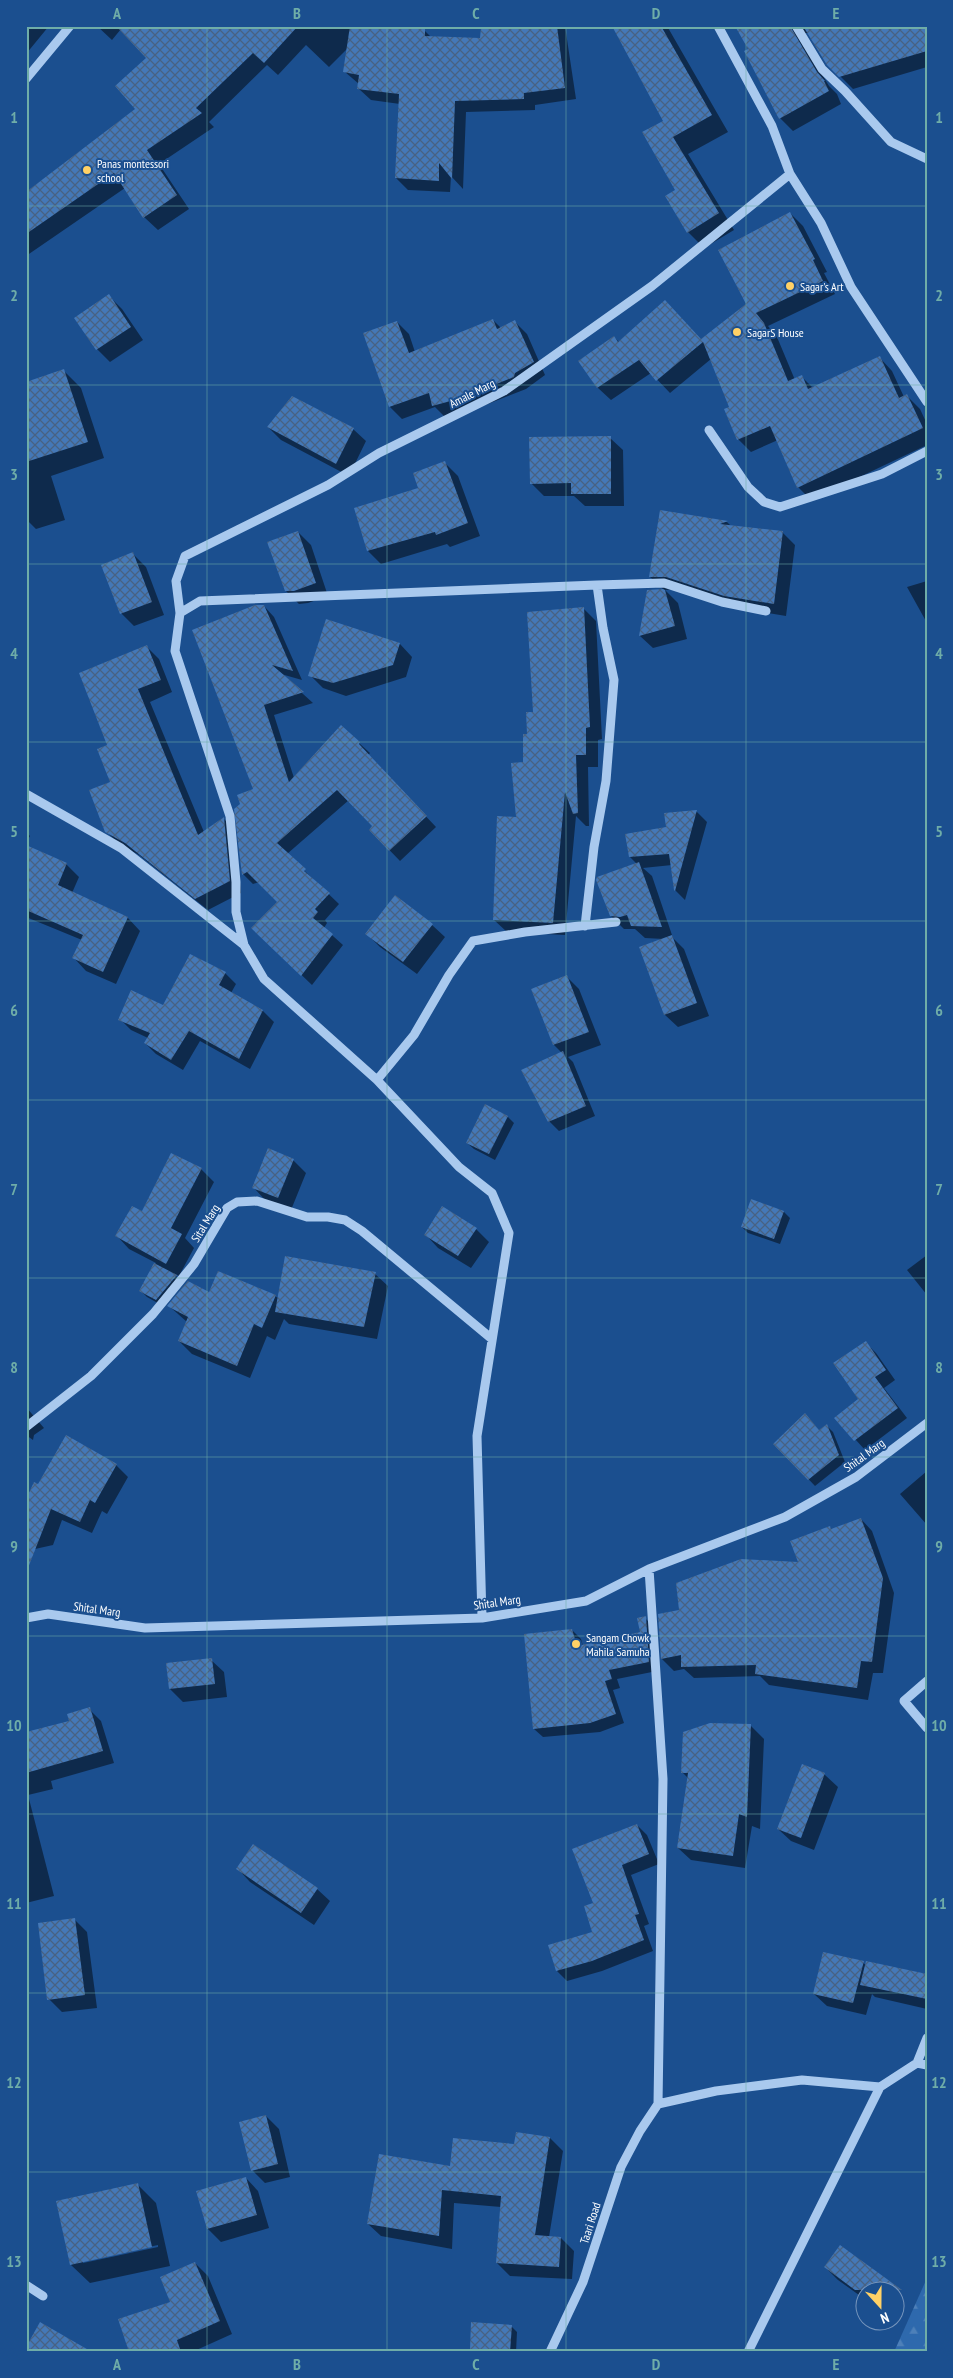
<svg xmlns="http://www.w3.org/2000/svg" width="953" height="2378" viewBox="0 0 953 2378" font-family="'PT Sans Narrow',sans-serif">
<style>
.forest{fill:url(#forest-firs)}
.shadow{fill:#0007;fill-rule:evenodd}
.building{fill:url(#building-cross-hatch)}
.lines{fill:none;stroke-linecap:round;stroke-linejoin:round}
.minor{stroke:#a9c9ee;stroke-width:9}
.grid{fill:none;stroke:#6fada8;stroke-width:1;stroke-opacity:0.55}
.poi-dot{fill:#ffd166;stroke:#1b4f8f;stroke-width:2}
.labels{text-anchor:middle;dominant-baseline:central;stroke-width:4;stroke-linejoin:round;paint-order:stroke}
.poi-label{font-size:12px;fill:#fff;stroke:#1b4f8f;text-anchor:start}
.street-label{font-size:12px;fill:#fff;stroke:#1b4f8f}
.neatline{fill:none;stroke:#6fada8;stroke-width:2}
.grid-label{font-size:16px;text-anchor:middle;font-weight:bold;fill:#6fada8}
</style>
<defs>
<pattern id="forest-firs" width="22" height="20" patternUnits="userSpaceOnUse" patternTransform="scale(1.25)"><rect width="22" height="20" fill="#2e69ad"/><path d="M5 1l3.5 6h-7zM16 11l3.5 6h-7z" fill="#4d80b9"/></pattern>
<pattern id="building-cross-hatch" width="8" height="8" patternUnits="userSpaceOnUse" patternTransform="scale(1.25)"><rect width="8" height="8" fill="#4478b7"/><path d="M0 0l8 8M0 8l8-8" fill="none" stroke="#486282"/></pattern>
</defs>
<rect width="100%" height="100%" fill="#1b4f8f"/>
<path class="forest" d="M927,2278V2352H894Z"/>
<path class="shadow" d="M26,26H49L26,54Z
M97,26H389L424,30L431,37L481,39L482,29L518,26H565L576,99L535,105V110L466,112L463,189L451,176L450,192L408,190L396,178L400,104L371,100L359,89V84L345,72L348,48L329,67L306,45L278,75L267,65L209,122L214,127L159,164L189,209L158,230L144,217L125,188L26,256V194L136,109L148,58L121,29L112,40Z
M613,26H667L728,132L688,154L734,230L704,248L688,232L676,191L664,121Z
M738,26H927V67L853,89L828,64L809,33H806L803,37V43L829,86L837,94L841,104L793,131L780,118Z
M790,213L803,226L827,272L824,273L835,294L768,326L777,337L795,380L802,377L813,388L880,358L892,371L904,397L907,396L920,409L927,424V445L811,500L798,487L778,440L751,452L738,439L731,408L711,359L670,393L651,373L611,400L598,388L580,361L614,337L619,342L701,340L748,304Z
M109,296L122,309L143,340L110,362L97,349L76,318Z
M493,320L501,328L515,322L527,334L545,375L526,389L475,409L445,417L435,407L402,419L390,407L364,334L397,322L409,334L415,352Z
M64,371L81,388L104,458L51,476L65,520L36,529L26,519V383Z
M268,427L353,429L366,441L349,476L281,440Z
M610,438L623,450L624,506H585L574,496H544L531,483Z
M445,463L458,476L480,536L450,547L447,544L381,564L368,551Z
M661,511L727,522L732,527L782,532L795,545L786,616L738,608L679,589L665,590L678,603L687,639L653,648L640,636L664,590L650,577Z
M298,532L311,545L328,596L308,603L299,604L286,591Z
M133,554L146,567L164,615L134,626L121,613Z
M927,581V623L907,587Z
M264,606L274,617L302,680L281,674L313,703L274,715L294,778L359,743L370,753L368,755L436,827L400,861L370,830L374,826L349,800L287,854L339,904L325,920L327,923L324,928L343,945L312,985L263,938L278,902L259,882L253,884L243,874L255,790Z
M583,608L596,621L602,739L598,740V767H588L589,826H586L576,816L565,935L507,932L494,920L517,818L529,735L534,713Z
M400,644L412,657L406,677L346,696L323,688L310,675Z
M147,647L159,659L172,692L150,702L204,832L223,818L235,830L241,893L208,910L139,855L119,844L106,831L112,783L109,746Z
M696,811L707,822L685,900L675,890L672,865L643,868L652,876L673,938L684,949L709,1016L678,1027L665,1015L664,939L645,938L635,929H624L611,916L637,864L630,857L667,828Z
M26,832L30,836L26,843Z
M26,847L66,864L79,877L72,893L128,918L140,931L116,984L86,971L74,958L82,940L26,917Z
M432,925L445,937L417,974L380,947L367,934Z
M225,973L236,984L231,993L263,1011L274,1022L250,1069L200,1041L183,1070L156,1054L145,1043L148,1038L131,1030L120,1019L164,1006Z
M567,977L579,989L601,1045L568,1057L573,1062L595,1116L559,1131L549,1121L562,1053L554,1045L533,990Z
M508,1117L514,1123L495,1160L474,1149L467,1143Z
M293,1160L306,1173L291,1210L266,1201L254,1188Z
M201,1169L214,1182L185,1238L194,1248L179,1276L173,1273L182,1282L163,1306L147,1297L141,1291L156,1263L129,1249L117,1236L142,1213Z
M752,1200L784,1212L790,1218L780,1244L748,1233L742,1227Z
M476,1229L489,1242L471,1268L438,1248L426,1235Z
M927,1255V1295L907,1270Z
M375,1274L388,1286L377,1339L289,1324L284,1319L275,1340L267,1336L250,1378L192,1354L179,1341L187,1322L169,1306L210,1294L275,1296L278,1298Z
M866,1343L876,1353L895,1380L884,1388L907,1418L865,1450L836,1418L860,1400Z
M26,1407L44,1428L34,1435L33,1440L26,1435Z
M827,1426L833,1432L845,1462L815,1486L775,1444L820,1431Z
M116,1465L128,1477L107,1514L102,1511L92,1533L62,1520L53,1545L26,1551L39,1485Z
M927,1471V1525L900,1494Z
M861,1519L872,1531L894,1593L883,1673H873L868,1700L769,1685L760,1676L694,1678L684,1669L674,1671L662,1659L660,1615L681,1611L799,1564L830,1527L832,1530Z
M645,1618L654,1627L657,1671L617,1679L620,1688L613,1690L624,1723L600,1732L543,1737L534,1729L572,1630L581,1639L583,1646L641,1633Z
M211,1660L224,1672L227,1697L183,1702L170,1689Z
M89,1709L101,1721L114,1763L51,1781L53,1789L28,1795L54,1896L26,1903V1734L71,1722Z
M751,1726L764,1739L760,1829L752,1826L745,1868L691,1860L678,1848L689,1779L682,1772Z
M803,1766L825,1775L838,1787L814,1850L791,1841L778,1829Z
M637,1825L647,1835L659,1864L631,1875L649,1924L644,1926L653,1951L602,1971L567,1981L557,1971L594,1933L595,1904Z
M238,1869L317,1889L330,1901L314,1925L250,1882Z
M74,1919L87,1932L97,2008L62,2012L49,1999Z
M863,1963L866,1965L927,1975V2009L875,1997L872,1994L866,2015L827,2006L814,1994Z
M266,2116L279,2129L290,2177L265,2183L252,2170Z
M550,2138L563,2151L549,2237L561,2238L574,2251L572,2279L510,2276L497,2263L501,2207L454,2203L452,2249L381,2236L368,2224L451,2167Z
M246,2178L258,2191L269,2228L221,2242L208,2229L198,2191Z
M137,2184L156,2203L170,2266L90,2283L71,2265ZM158,2245V2247L83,2263V2261Z
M195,2263L208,2276L232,2334L192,2352H130L172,2303Z
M825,2267L887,2281L900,2294L896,2300V2290H866V2300L838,2280Z
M511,2326L517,2332L516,2352H473L471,2350Z"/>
<path class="building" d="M116,26H298L264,63L253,53L196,108L202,113L147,150L177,195L143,218L114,173L26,234V192L135,109L115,86L146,58Z
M350,26H394L425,29V36L480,38L481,28L557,26L565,88L524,93V99L455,101L452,179L439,163V181L395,178L399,94L357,89L359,75L343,72Z
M612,26H661L712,115L673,137L719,213L687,233L665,196L675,190L642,132L663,121Z
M735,26H790L817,72L825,81H824L829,91L779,119L744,51L748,49Z
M803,26H927V51L839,77L827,65Z
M790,212L815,259L813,260L823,281L756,313L764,323L788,381L802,375L808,389L880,356L899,398L907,394L923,428L797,488L770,426L737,440L724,409L729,407L703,342L656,381L639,360L597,388L578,361L614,336L618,342L665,300L701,339L746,304L718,250Z
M109,294L131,327L96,350L74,318Z
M493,319L497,329L515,320L534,362L515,373L514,377L462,398L432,406L429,393L389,407L363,333L397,321L409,353Z
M64,369L88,442L26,462V382Z
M292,396L354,428L336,464L267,427Z
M611,436V494H571V483L530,484L529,437Z
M445,461L468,523L436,535L435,532L367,551L354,508L418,488L413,473Z
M660,510L728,521L720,524L783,531L774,604L724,596L666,577H649Z
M298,531L316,583L294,591H285L267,542Z
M133,552L152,602L120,614L101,565Z
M663,589L667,591L665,590L675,626L639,636L647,590Z
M255,605H264L293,671L272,665L304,692L264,705L289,782L341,725L360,742L359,744L427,816L389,851L369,830L372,826L337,790L277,843L306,869L304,871L330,893L315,909L318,912L313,918L333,934L301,976L251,928L277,902L247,872L242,875L234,809L240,804L237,795L253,789L192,630Z
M584,607L590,727L586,728V755H576L578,813L573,814L565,792L553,923L493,920L497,816L516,817L511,763L523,762V734H527L526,712H533L527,612Z
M326,619L400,643L393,665L333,683L308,676Z
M147,645L161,680L138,689L198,835L224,817L230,881L195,899L125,843L105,832L89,790L110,782L97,749L107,745L79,673Z
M697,810L675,891L674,890L669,854L629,857L625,834L666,827L664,813Z
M26,845L67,863L58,885L128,917L103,972L72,958L83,935L26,910Z
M639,862L662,927L631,926L627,915L620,917L610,916L596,880L597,877Z
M395,895L433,924L403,962L365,934Z
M672,935L697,1003L664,1015L639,947Z
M190,954L226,972L219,985L263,1010L239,1059L189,1031L171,1060L144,1043L150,1033L118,1020L131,990L163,1005Z
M567,975L589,1032L553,1045L531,989Z
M563,1051L586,1106L548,1122L521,1070Z
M485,1104L508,1116L489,1154L466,1143Z
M268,1148L294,1159L278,1198L252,1188Z
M171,1153L202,1168L171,1228L182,1234L166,1264L115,1236L132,1206L142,1211Z
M751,1199L784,1211L774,1239L741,1227Z
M442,1206L477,1228L458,1256L424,1235Z
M285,1256L376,1272L364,1327L275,1312Z
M154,1263L177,1275L156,1300L139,1291Z
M218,1271L276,1295L262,1328L254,1324L237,1366L178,1341L188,1317L167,1306L188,1281L209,1292Z
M866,1341L886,1370L875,1377L898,1408L854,1441L834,1418L858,1399L833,1363Z
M805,1413L819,1430L827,1424L839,1455L808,1480L773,1444Z
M66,1435L117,1464L95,1503L90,1500L80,1522L51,1509L28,1568L26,1567V1499L34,1482L38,1484Z
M861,1518L883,1578L872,1662L861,1661L857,1688L755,1674L756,1665L681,1667V1655L661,1659L658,1614L679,1610L676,1583L741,1559L798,1562L790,1541L830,1526L831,1529Z
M646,1616L649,1662L609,1670L612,1679L605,1681L616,1714L590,1723L533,1729L524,1634L572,1629L577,1646L640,1632L637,1618Z
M212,1658L215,1684L169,1689L166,1663Z
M90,1707L103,1751L26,1773V1732L69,1721L67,1714Z
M710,1723L751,1724L747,1817L739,1814L733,1856L677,1848L688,1773H681L683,1732Z
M802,1764L825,1773L801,1838L777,1829Z
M637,1824L649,1854L622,1865L639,1914L635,1915L644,1940L592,1961L556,1971L548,1945L592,1932L584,1906L593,1903L572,1849Z
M253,1844L318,1888L301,1913L236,1869Z
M75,1918L85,1995L47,2000L38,1923Z
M823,1952L864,1961L853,2003L813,1994Z
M866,1961L927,1974V1999L860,1985Z
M266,2115L278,2164L251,2171L239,2122Z
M516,2132L550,2137L535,2235L561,2237L559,2267L496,2263L501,2196L442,2190L439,2236L367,2224L379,2154L450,2166L453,2138L514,2144Z
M246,2177L257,2215L207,2229L196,2191Z
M138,2183L152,2247L70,2265L56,2201Z
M840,2245L902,2290H855L824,2267Z
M195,2262L220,2321L177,2340L181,2352H129L118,2319L170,2302L160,2277Z
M40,2322L92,2352H26V2347Z
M471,2322L512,2325L510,2352L470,2350Z"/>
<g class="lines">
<path class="minor" d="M718,26L772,126L790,174L821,223L851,287L927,402
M796,26L822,69L845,91L891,142L927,159
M26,79L70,26
M709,430L748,487L764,502L780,507L882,474L927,451
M597,585L664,583L722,602L766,611
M180,613L176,581L185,556L328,485L379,453L504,391L652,286L790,174
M26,794L121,848L244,945
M377,1080L414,1035L449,975L473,941L525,932L616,922
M26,1427L91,1376L153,1314L194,1264L227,1208L237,1202L257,1201L307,1217H328L345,1220L362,1231L492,1339
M649,1569L663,1779L658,2104
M26,1618L48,1614L145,1628L482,1618L586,1601L649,1569L785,1517L856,1477L927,1423
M482,1618L477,1436L509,1233L492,1193L459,1167L377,1080L264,979L244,945L236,912V882L230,816L175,651L180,613L200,601L597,585L603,628L614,680L606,781L594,847L585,926
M927,1681L904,1701L927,1728
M927,2038L917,2063L927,2065
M658,2104L716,2091L802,2080L880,2087
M26,2285L43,2296
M550,2352L583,2282L621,2167L640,2131L658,2104
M748,2352L880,2087L917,2063"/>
</g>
<path class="grid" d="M207,26V2352M387,26V2352M566,26V2352M746,26V2352M26,206H927M26,385H927M26,564H927M26,742H927M26,921H927M26,1100H927M26,1278H927M26,1457H927M26,1636H927M26,1814H927M26,1993H927M26,2172H927"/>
<g class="poi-dot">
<circle cx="87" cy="170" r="5"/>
<circle cx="790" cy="286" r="5"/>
<circle cx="737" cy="332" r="5"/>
<circle cx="576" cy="1644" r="5"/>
</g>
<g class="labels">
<g class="poi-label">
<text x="97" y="163">Panas montessori<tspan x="97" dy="14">school</tspan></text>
<text x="800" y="286">Sagar's Art</text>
<text x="747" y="332">SagarS House</text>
<text x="586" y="1637">Sangam Chowk<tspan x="586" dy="14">Mahila Samuha</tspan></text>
</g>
<g class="street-label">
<text transform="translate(472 393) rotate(-27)">Amale Marg</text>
<text transform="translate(205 1223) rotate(-58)">Sital Marg</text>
<text transform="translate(864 1455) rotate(-36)">Shital Marg</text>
<text transform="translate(497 1602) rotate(-8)">Shital Marg</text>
<text transform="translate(97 1609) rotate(8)">Shital Marg</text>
<text transform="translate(590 2223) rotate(-72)">Taari Road</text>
</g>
</g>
<rect width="953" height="2378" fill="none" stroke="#1b4f8f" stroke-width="55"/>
<g transform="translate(880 2306) rotate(159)"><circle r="24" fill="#1b4f8f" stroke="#7695bc"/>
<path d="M0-4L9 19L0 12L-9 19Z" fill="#ffd166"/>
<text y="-8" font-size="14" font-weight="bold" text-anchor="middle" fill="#ffffff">N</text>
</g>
<rect x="28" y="28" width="898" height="2322" class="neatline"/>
<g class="grid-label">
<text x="117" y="19">A</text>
<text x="297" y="19">B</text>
<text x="476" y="19">C</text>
<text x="656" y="19">D</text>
<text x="836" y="19">E</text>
<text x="14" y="123">1</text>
<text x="939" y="123">1</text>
<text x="14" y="301">2</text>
<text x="939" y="301">2</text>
<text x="14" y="480">3</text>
<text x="939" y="480">3</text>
<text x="14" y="659">4</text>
<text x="939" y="659">4</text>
<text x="14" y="837">5</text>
<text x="939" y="837">5</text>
<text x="14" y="1016">6</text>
<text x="939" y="1016">6</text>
<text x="14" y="1195">7</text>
<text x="939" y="1195">7</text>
<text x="14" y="1373">8</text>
<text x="939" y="1373">8</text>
<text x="14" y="1552">9</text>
<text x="939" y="1552">9</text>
<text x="14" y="1731">10</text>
<text x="939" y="1731">10</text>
<text x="14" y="1909">11</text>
<text x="939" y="1909">11</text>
<text x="14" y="2088">12</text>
<text x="939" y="2088">12</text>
<text x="14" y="2267">13</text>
<text x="939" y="2267">13</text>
<text x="117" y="2370">A</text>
<text x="297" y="2370">B</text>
<text x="476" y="2370">C</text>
<text x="656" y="2370">D</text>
<text x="836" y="2370">E</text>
</g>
</svg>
